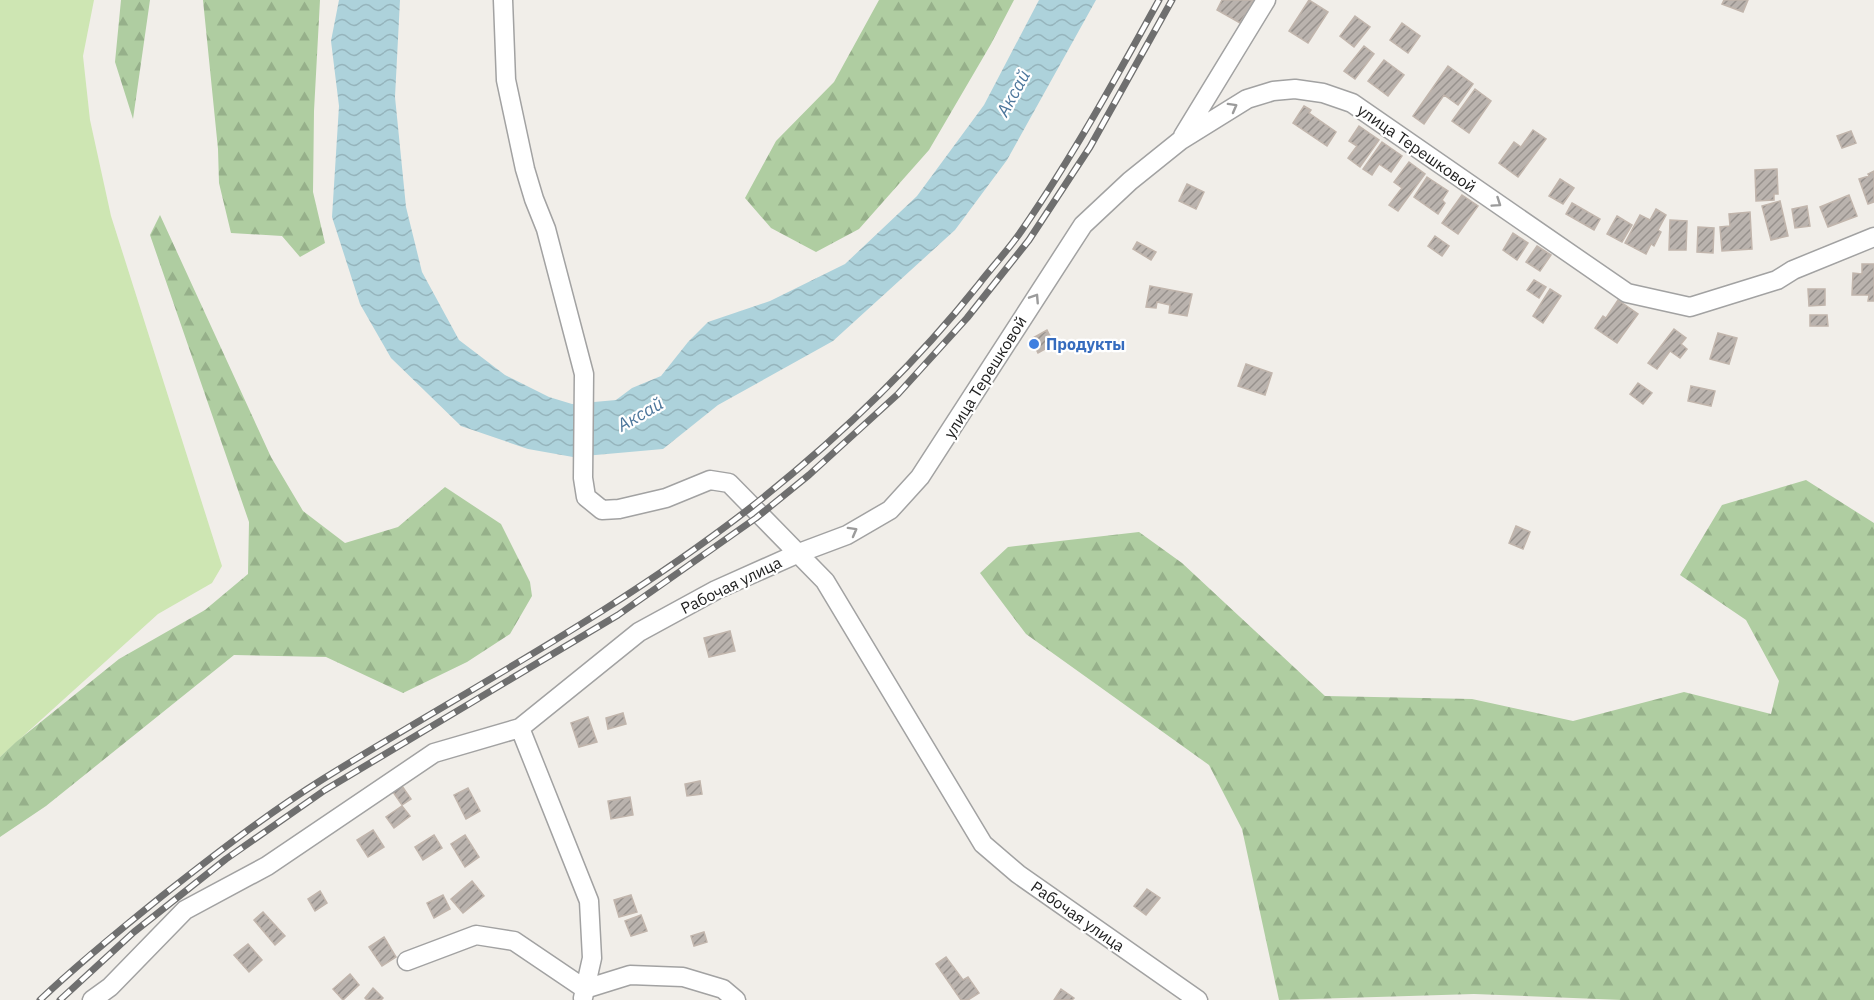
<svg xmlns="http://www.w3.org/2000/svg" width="1874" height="1000" viewBox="0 0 1874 1000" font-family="'IBM Plex Sans',sans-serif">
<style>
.grass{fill:#cee6b3}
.forest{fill:url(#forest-firs)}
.water{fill:url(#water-waves)}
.building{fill:url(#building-hatch);stroke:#c1b5ac;stroke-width:1.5}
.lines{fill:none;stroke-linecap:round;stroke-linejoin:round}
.minor-casing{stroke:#a2a2a2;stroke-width:21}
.minor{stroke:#fff;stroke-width:18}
.rail-casing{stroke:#6f6f6f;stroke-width:7}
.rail{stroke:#fff;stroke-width:4.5;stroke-dasharray:14;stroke-linecap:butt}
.oneway{stroke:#9b9b9b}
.shop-dot{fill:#3f7fe0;stroke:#fff;stroke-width:2}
.labels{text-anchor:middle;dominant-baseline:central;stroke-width:4.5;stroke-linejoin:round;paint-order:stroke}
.street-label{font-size:16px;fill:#212121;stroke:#fff}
.shop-label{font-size:16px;font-weight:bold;fill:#366cbe;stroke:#fff;text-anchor:start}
.water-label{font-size:18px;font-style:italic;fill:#4d779c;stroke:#fff}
</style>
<defs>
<pattern id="forest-firs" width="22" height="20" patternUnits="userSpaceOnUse" patternTransform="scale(1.5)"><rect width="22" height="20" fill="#afcda1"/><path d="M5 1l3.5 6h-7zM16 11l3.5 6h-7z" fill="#96b08a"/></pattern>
<pattern id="water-waves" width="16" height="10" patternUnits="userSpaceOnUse" patternTransform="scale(1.5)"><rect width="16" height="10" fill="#add2db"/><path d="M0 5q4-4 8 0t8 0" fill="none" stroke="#95b4bc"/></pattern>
<pattern id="building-hatch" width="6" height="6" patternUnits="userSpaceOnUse" patternTransform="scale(1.5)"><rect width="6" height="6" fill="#bab3ae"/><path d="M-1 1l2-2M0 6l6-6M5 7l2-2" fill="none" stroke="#97918d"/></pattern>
</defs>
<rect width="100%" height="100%" fill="#f1eee9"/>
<path class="grass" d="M0,0H94L83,56L90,120L111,216L222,566L212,583L158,614L0,757Z"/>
<path class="forest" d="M121,0H150L133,119L115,62Z
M203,0H320L314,111L313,192L325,243L300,257L282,236L231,233L219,183L218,149Z
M879,0H1014L991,44L929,150L859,229L816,252L771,228L745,198L776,141L834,82Z
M160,215L271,457L303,511L345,543L398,527L445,487L501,524L530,582L532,596L510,634L467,662L403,693L326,657L234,655L46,806L0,837V757L16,742L119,659L205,610L248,574L249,522L150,235Z
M1806,480L1874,523V1000H1622L1474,994L1279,1000L1242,829L1209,765L1026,634L980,573L1008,547L1139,532L1182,563L1325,696L1472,699L1573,721L1684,692L1771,714L1779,681L1746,620L1680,575L1722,505Z"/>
<path class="water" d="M339,0H400L395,97L406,207L422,272L459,340L505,375L549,397L572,404L616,400L632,388L661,376L688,342L708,322L770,301L845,264L917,196L984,105L1039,0H1096L1007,160L955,230L833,341L718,405L663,449L573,457L528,449L461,426L391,358L360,304L332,217L339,106L331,41Z"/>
<path class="building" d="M1222,0H1254L1240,23L1217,10Z
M1309,0L1328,12L1308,43L1289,31Z
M1724,0H1748L1743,12L1722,4Z
M1355,16L1370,27L1354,47L1340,36Z
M1402,23L1420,36L1408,53L1390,40Z
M1364,46L1374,54L1355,79L1344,71Z
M1384,60L1404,75L1388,96L1368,81Z
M1448,66L1473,84L1458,105L1444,95L1424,124L1413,116Z
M1475,89L1491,101L1469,133L1452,121Z
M1304,106L1311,110L1309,113L1336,132L1327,146L1293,123Z
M1359,126L1379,140L1360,167L1348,158L1357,146L1349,141Z
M1533,130L1546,139L1518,177L1499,163L1514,142L1521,147Z
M1851,131L1856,143L1842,148L1837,136Z
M1382,142L1402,156L1391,172L1379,164L1372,175L1363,169Z
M1409,162L1425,174L1398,211L1389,205L1402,188L1394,182Z
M1777,169L1778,194H1774V200L1756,201L1755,170Z
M1874,171V202L1868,204L1859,179L1869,176L1868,174Z
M1427,177L1448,191L1442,200L1445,203L1438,214L1414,197Z
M1560,179L1574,188L1563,204L1549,196Z
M1187,184L1204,192L1196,209L1179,201Z
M1462,195L1478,206L1458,234L1442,223Z
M1849,195L1857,216L1828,227L1820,207Z
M1780,201L1788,236L1771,240L1762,206Z
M1572,203L1600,219L1594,230L1566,214Z
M1807,206L1810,226L1795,228L1792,209Z
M1656,209L1666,215L1658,230L1661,232L1654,246L1651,244L1646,254L1625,243L1640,215L1650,220Z
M1750,212L1752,249L1722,251L1720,227L1730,226L1729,214Z
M1617,216L1632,225L1622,242L1607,234Z
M1670,220L1687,221L1686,250H1669Z
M1698,227L1714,228L1713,253L1697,252Z
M1513,233L1528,243L1517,260L1503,250Z
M1435,236L1449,246L1442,256L1428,246Z
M1137,242L1156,252L1151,260L1133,249Z
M1537,246L1551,255L1540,271L1526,262Z
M1862,264H1874V301H1868L1869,295H1852L1853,273L1862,274Z
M1534,280L1546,287L1539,298L1527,290Z
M1150,286L1192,294L1187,316L1169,313L1170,305L1157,302L1156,308L1146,307Z
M1550,289L1561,296L1543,323L1533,316Z
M1808,289H1825V305L1809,306Z
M1618,300L1638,314L1617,343L1595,328L1603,316L1606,318Z
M1810,315H1827L1828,326H1810Z
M1674,329L1686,338L1681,344L1687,349L1680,358L1670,351L1657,369L1648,363Z
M1047,330L1054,344L1038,353L1031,339Z
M1718,333L1737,338L1729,364L1710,359Z
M1246,364L1272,373L1265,395L1238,386Z
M1638,383L1652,393L1643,404L1630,394Z
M1691,386L1715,391L1711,406L1688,401Z
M1516,526L1530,532L1523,549L1509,543Z
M730,631L735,651L709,657L704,638Z
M623,713L626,724L608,729L606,718Z
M588,717L597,742L579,747L571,723Z
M700,781L702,794L687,796L685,784Z
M402,786L411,799L402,805L393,792Z
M468,788L480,811L466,819L454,795Z
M630,797L633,815L611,819L608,801Z
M402,806L410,816L394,828L386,817Z
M373,830L384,847L368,857L357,840Z
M434,835L442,848L423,860L415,847Z
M465,835L479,857L465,867L451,844Z
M472,881L484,896L463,913L451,899Z
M1147,889L1160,898L1146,915L1134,906Z
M320,891L327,903L315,911L308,899Z
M443,895L450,909L434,918L427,903Z
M631,895L637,912L619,917L614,900Z
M263,912L285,936L275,945L254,920Z
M641,915L647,931L631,936L625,921Z
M704,932L707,942L694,946L691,936Z
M384,937L396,957L382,966L369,947Z
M248,944L262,960L249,972L234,955Z
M946,957L963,980L968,977L979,993L968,1000H961L936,964Z
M350,974L359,985L343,1000L333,989Z
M373,988L383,998L381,1000H367L365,998Z
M1061,989L1074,998L1072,1000H1054Z"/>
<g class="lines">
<defs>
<path id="minor" d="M503,0L506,80L525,169L534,199L546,229L584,374L583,478L586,497L602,510L619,509L666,498L710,480L729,483L825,581L983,844L1018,874L1198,1000
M1183,136L1266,0
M520,728L589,901L592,958L583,998
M407,961L476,935L514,941L585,989L630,975L683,977L723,989L736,1000
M92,1000L110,987L185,910L267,866L434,753L520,728L639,632L716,590L799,553L847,535L890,510L920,477L1083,225L1130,181L1181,140L1247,99L1273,91L1295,89L1323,93L1352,103L1627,293L1690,307L1777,280L1793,270L1874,237"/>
</defs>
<use href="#minor" class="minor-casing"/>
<use href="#minor" class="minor"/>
<defs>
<path id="rail" d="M40,1000C79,963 121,929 162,896C214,855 267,814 323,779C467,690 616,612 750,508C834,442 912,368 979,284C993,266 1009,249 1022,230C1073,156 1116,78 1159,0
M60,1000L134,932L226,859L325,790L618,615L756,518L809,475L898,394L967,318L1029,240L1090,147L1172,0"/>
</defs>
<use href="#rail" class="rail-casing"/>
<use href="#rail" class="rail"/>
</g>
<defs><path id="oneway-chevron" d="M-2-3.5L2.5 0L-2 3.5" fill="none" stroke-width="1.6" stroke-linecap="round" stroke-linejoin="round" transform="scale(1.5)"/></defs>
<g class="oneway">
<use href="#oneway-chevron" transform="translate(1233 107) rotate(-29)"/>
<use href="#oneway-chevron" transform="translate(1497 203) rotate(34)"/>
<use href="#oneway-chevron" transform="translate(1035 298) rotate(-57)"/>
<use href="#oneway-chevron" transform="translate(853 531) rotate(-29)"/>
</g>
<circle class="shop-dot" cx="1034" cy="344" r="6"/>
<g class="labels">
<g class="street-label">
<text transform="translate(1417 148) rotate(35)">улица Терешковой</text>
<text transform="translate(985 377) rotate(-58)">улица Терешковой</text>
<text transform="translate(731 585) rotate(-26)">Рабочая улица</text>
<text transform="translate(1078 916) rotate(35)">Рабочая улица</text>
</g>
<g class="shop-label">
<text x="1046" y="344">Продукты</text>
</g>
<g class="water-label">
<text transform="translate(1013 93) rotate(-61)">Аксай</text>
<text transform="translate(640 414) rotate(-30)">Аксай</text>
</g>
</g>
</svg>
